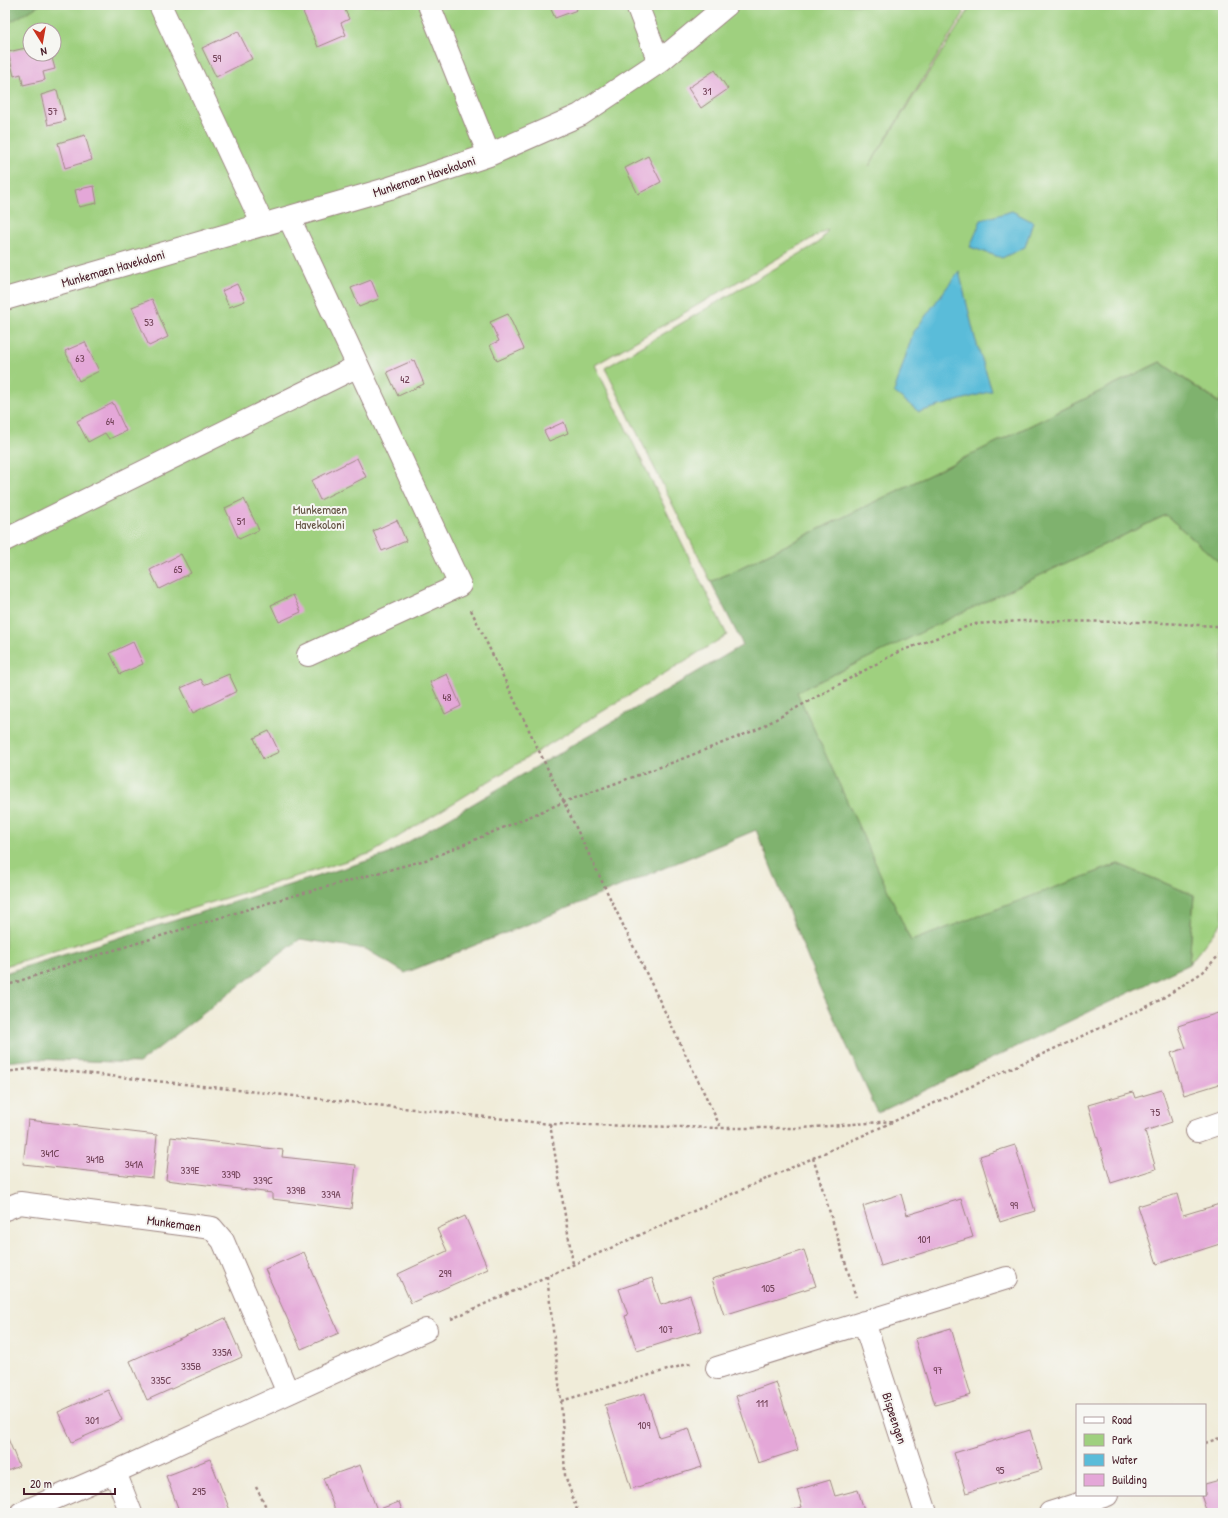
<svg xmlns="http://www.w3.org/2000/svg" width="1228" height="1518" viewBox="0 0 1228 1518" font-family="'Patrick Hand',sans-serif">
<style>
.green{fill:#9fd07f;stroke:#747855;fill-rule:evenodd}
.forest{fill:#7fb26e;stroke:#64684c}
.water{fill:#5abcd9;stroke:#526e82}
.building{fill:#e4a7d8}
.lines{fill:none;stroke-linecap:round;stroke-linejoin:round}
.minor-casing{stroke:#9d8682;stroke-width:24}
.path{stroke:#9d8682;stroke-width:2.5;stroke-dasharray:3 3;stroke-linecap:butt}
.minor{stroke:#fff;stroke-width:22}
.labels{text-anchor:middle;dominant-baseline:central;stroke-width:4;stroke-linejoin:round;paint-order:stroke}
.number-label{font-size:11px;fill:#704156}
.street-label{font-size:13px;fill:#4a1f2b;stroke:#f6f6f2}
.park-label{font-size:13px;fill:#645444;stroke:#f6f6f2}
</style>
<rect width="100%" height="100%" fill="#f6f6f2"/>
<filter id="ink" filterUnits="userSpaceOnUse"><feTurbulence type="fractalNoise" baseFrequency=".025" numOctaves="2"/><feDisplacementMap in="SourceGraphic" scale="8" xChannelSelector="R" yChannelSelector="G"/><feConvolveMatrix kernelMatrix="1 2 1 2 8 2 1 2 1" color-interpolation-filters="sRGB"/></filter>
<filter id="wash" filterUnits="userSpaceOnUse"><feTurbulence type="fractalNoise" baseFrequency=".012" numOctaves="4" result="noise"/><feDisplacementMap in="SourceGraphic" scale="16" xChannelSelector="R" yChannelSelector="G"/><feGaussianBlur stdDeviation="0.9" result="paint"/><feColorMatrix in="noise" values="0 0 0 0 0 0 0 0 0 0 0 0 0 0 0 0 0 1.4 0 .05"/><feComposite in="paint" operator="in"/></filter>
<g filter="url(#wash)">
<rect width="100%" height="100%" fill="#f0ecd9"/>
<path class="green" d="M5,5H960L964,13L869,166L970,8L969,5H1223V393L1220,403L1160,362L711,582L605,368L820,242L828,229L595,365L727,635L372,853L5,966ZM30,30H54V54H30Z
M1166,515L1223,566V921L1189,964L1194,895L1118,864L911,942L796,692Z"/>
<path class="forest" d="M5,5H40L5,25Z
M1160,362L1219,403L1223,393V566L1166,515L797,692L911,941L1118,864L1194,895L1189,964L878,1113L819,986L756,830L536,921L405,973L366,949L300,939L139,1063L36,1059L5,1062V973L386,855L743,645L711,582Z"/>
<path class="water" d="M1012,211L1033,222L1025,247L1002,258L970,247L981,220Z
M959,271L975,338L992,391L919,412L894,392L913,333Z"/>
<g id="blocks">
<path class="building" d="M300,5H343L349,19L341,23L346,35L318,47Z
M549,5H575L577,10L555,18Z
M238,31L252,59L216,77L202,48Z
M30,47V54H51L55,69L43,72L45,80L23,85L21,74L14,76L8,52Z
M715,70L728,89L701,108L688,88Z
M57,90L65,121L48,125L41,95Z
M85,135L92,160L65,168L58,143Z
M648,156L661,182L638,194L625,168Z
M94,186L97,203L79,207L75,190Z
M371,280L379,299L359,307L351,288Z
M237,284L245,301L229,307L222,291Z
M152,299L168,337L149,346L132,307Z
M508,314L524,349L497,361L490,345L499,341L490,322Z
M85,342L99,371L79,381L65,351Z
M414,360L424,384L398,396L387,372Z
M113,403L126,431L109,439L105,433L88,442L77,421Z
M564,422L568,433L549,441L544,431Z
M357,458L366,477L320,500L311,481Z
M244,499L259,530L239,539L225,508Z
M397,520L406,541L382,551L373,531Z
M181,554L191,573L159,589L150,570Z
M293,595L301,612L279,622L271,605Z
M133,642L143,664L120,674L110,653Z
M229,674L237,691L193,713L181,688L201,679L204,685Z
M447,674L461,706L445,714L430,682Z
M269,731L279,752L263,759L254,738Z
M1221,1012L1223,1018V1083L1184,1095L1171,1053L1186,1048L1178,1026Z
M1162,1090L1172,1122L1145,1131L1156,1169L1111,1183L1088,1105L1133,1092L1135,1098Z
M28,1120L157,1135L153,1178L23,1164Z
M171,1137L283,1150L282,1157L356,1165L351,1209L272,1199V1193L166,1180Z
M1015,1145L1035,1211L1000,1222L980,1156Z
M901,1194L907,1215L961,1199L973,1237L881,1266L863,1206Z
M1177,1194L1183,1215L1223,1203V1243L1157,1264L1138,1206Z
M465,1216L488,1269L411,1303L398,1274L447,1251L437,1229Z
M804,1250L816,1286L724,1315L712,1279Z
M304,1252L339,1333L301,1349L265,1269Z
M652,1278L661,1305L690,1295L701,1331L637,1351L625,1316L628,1315L619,1289Z
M225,1318L242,1357L147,1400L130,1361Z
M951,1328L971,1395L935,1405L915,1339Z
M776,1382L798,1450L758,1463L736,1396Z
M108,1390L122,1420L72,1442L58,1412Z
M645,1393L659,1437L689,1428L702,1467L631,1489L605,1405Z
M1030,1430L1042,1470L966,1493L954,1453Z
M5,1431L19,1466L5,1472Z
M210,1459L231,1513H180L166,1476Z
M360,1465L377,1510L399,1502L403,1513H336L323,1478Z
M1223,1479V1513H1207L1201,1495H1205V1484Z
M830,1480L835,1496L858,1490L865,1513H784L802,1507L797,1490Z"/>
</g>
</g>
<g filter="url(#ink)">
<use href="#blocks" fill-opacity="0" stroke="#9d8682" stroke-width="1"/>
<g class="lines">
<defs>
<path id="minor" d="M160,5L263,225
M429,5L489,155
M637,5L659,62
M289,218L460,585L308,655
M5,299L390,188L489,155L580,115L659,62L727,5
M5,540L358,366
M1197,1131L1223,1122
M5,1209L20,1203L212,1228L223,1241L288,1393
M864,1322L926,1513
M717,1368L1007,1278
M115,1472L131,1513
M21,1513L115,1472L426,1330
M1050,1513L1107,1495"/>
</defs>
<use href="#minor" class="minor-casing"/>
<path class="path" d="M471,610L721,1128
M5,986L72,963L278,900L429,859L564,802L674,762L758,729L898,652L974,624L1021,621L1146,622L1216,626L1223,628
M5,1072L37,1068L550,1124L721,1128H802L894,1121
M550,1124L573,1264
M813,1158L856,1297
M547,1276L561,1401L565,1475L578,1513
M451,1319L813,1158L1155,1003L1203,972L1223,951
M561,1401L691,1363
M1205,1443L1223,1437
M256,1487L269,1513"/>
<use href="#minor" class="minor"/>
</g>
</g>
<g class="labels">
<g class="number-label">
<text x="217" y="58">59</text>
<text x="707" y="91">31</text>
<text x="53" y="111">57</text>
<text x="149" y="322">53</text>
<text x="80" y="358">63</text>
<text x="405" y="379">42</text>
<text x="110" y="421">64</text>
<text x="241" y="521">51</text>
<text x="178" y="569">65</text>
<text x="447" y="697">48</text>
<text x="1155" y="1112">75</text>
<text x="50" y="1153">341C</text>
<text x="95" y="1159">341B</text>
<text x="134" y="1164">341A</text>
<text x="190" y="1170">339E</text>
<text x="231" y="1174">339D</text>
<text x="263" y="1180">339C</text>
<text x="296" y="1190">339B</text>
<text x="331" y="1194">339A</text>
<text x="1014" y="1205">99</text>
<text x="924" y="1239">101</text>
<text x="445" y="1273">299</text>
<text x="768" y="1288">105</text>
<text x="666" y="1329">107</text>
<text x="222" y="1352">335A</text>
<text x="191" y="1366">335B</text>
<text x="938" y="1370">97</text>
<text x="161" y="1380">335C</text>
<text x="762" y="1403">111</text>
<text x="92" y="1420">301</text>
<text x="644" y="1425">109</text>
<text x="1000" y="1470">95</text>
<text x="199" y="1491">295</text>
</g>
<g class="street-label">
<text transform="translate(424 176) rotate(-18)">Munkemaen Havekoloni</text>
<text transform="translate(113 268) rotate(-16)">Munkemaen Havekoloni</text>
<text transform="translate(174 1223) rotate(8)">Munkemaen</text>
<text transform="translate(895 1418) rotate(72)">Bispeengen</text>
</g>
<g class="park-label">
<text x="320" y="509">Munkemaen<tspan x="320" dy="15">Havekoloni</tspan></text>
</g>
</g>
<rect width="1228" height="1518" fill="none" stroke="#f6f6f2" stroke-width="20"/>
<rect x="1076" y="1404" width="130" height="92" fill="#f6f6f2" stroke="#b1a0a2"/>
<rect x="1084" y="1417" width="20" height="6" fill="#ffffff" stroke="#b1a0a2"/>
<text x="1112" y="1424" font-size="12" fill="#4a1f2b">Road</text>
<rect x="1084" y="1434" width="20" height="12" fill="#9fd07f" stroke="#b1a0a2"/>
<text x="1112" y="1444" font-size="12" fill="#4a1f2b">Park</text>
<rect x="1084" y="1454" width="20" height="12" fill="#5abcd9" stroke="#b1a0a2"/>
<text x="1112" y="1464" font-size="12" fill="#4a1f2b">Water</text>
<rect x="1084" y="1474" width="20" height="12" fill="#e4a7d8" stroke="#b1a0a2"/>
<text x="1112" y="1484" font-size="12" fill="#4a1f2b">Building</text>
<g transform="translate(42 42) rotate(169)"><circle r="19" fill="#f6f6f2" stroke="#b1a0a2"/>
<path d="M0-3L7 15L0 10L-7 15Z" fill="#c8321e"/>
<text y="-6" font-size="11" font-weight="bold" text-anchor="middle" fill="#4a1f2b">N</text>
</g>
<path d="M24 1488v6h91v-6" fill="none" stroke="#4a1f2b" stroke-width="2"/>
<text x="30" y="1488" font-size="12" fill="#4a1f2b" stroke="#f6f6f2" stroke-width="3" paint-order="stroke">20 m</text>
</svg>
